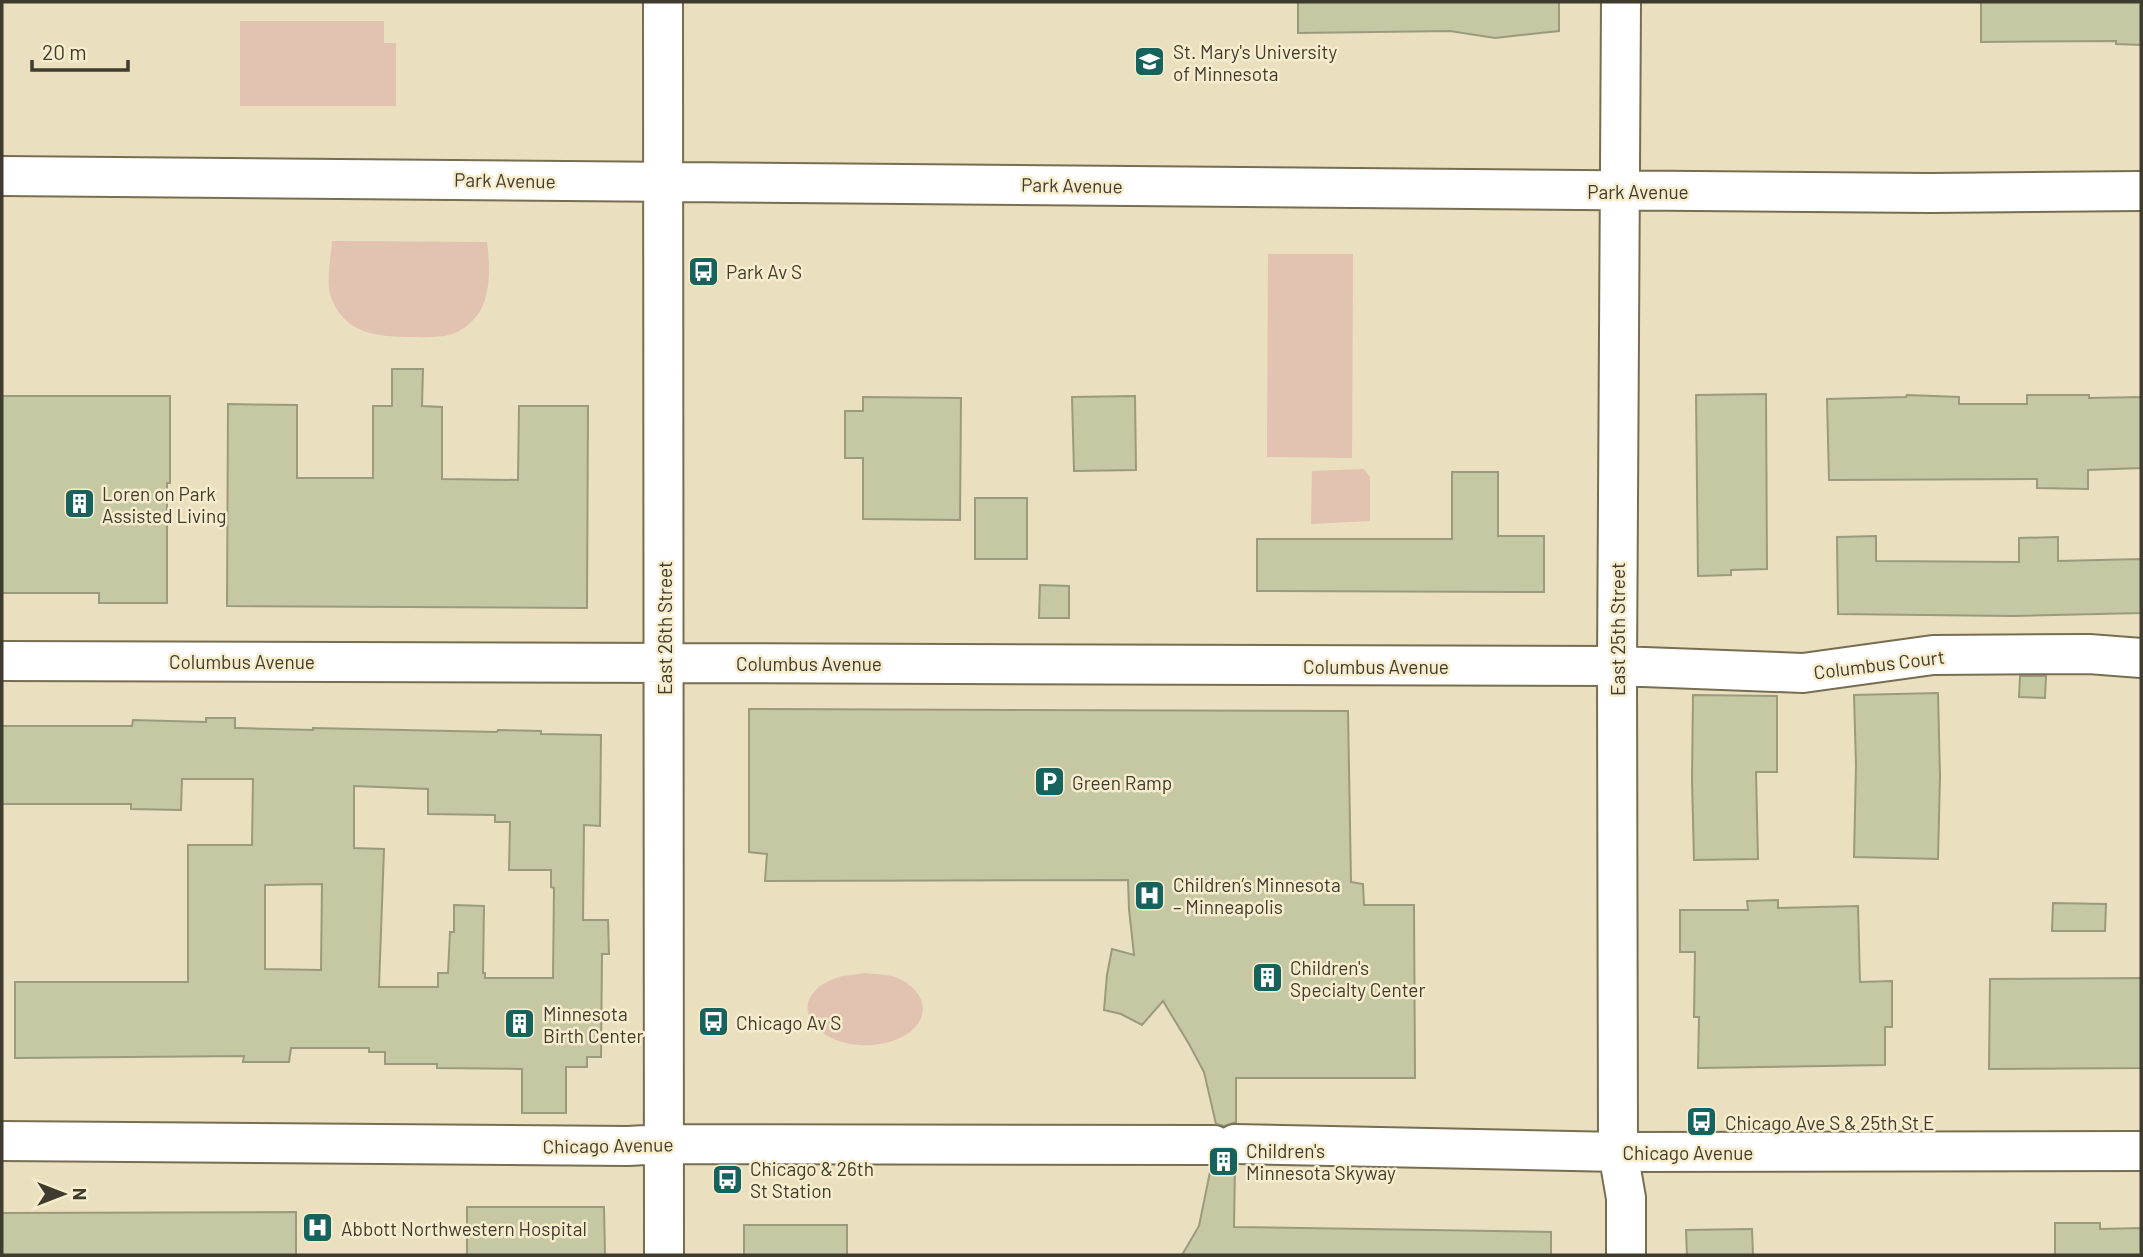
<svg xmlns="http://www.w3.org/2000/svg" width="2143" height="1257" viewBox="0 0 2143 1257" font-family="Barlow,sans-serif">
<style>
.green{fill:#e2c2b0}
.building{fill:#c6c8a4;stroke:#9a9b7c;stroke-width:2;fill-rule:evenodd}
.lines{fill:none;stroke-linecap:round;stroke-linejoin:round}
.minor-casing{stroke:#776d50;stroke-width:42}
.minor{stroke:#fff;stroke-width:38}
.labels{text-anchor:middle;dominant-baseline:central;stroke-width:5;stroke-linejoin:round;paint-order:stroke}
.poi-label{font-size:19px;fill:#3f3b2e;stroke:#f7eccc;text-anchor:start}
.street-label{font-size:19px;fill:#3f3b2e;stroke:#f7eccc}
</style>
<rect width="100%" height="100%" fill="#eadfbf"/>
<path class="green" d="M240,21H384V43H396V106H240Z
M332,241L487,242C490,266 492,300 474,319C455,340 435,337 409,337C376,336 348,335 332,300C325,283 331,259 332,241Z
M1268,254H1353L1352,458L1267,457Z
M1364,469L1370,477V521L1311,524L1312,471Z
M863,973C875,974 889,974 900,979C937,999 926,1032 889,1042C869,1048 839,1046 822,1032C796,1011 808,988 836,978C844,975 854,975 863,973Z"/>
<path class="building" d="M1298,2H1559V31L1495,38L1450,31L1298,33Z
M1981,2H2141V45L2116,44V41L1981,42Z
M392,369H423L422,406L442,407V479L518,480L519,406H588L587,608L227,606L228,404L297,405V478H373V406H392Z
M1766,394L1767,569L1731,570V575L1698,576L1696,395Z
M1907,395L1959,397V404H2027V395H2089V398L2141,397V468L2088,470V489L2037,488V479L1829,480L1827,399L1906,397Z
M2,396H170V483H167V603H99V593H2Z
M1135,396L1136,470L1074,471L1072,397Z
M863,397L961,398L960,520L863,519V458H845V411H863Z
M1452,472H1498V536H1544V592L1257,591V539H1452Z
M975,498H1027V559H975Z
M1876,536V561L2019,562V538L2058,537V561L2141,559V613L2013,616L1838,614L1837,537Z
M1040,585L1069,586V618H1039Z
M2020,676H2046L2045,698L2019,697Z
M1938,693L1940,776L1938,859L1854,857L1856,765L1854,695Z
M1693,695L1777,696V772H1756L1758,859L1694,860L1692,780Z
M749,709L1348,711L1351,882L1363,884L1364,905H1414L1415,1078H1236V1122L1224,1126L1216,1124L1204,1072L1189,1044L1163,1001L1142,1025L1121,1014L1104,1010L1107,975L1112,949L1134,955L1129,909L1128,880L765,881L767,854L749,852Z
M206,718H235V728H238L313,730V728L497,732L498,730L541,731V734L601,735L600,826L584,825L583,920H608L609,954H602L601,1057H587V1067H566V1113H522V1069L437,1068V1064H385V1052H369V1048H291L289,1062H243L244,1056L15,1058V982H188V845H252L253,779H182L181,810L131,809V804H2V726H132L133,720L206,722ZM354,786L428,789V814L495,815V822H510L509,870H551V887L554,888L553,978H485V973H483L484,906L454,905V932H450L448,973H438V987H379L384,849L354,848ZM322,884L321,970L265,969V885Z
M1778,900V908L1858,906L1860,982L1892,981V1027H1885V1065L1698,1068L1699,1017H1694L1695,952H1680V910H1748L1747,901Z
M2053,903L2106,904L2105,931H2052Z
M2141,978V1068L1989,1069L1990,979Z
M1226,1163L1235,1166L1234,1227L1551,1232V1255H1182L1199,1226L1211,1167Z
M467,1207H604L605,1255H467Z
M296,1212V1255H2V1213Z
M2055,1223H2100V1229L2141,1228V1255H2055Z
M744,1225H847V1255H744Z
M1752,1229L1753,1255H1687L1686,1230Z"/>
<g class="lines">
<defs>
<path id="minor" d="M663,2L664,1255
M1621,2L1617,666L1618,1152L1626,1198V1255
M2,176L1930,193L2141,191
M2,661L1617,666L1803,673L1933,655L2089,654L2141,658
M2,1141L628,1146L664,1144L1214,1145
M1235,1144L1618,1152L2141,1151"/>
</defs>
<use href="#minor" class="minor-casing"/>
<use href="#minor" class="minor"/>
</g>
<defs>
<symbol id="university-square" viewBox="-11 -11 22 22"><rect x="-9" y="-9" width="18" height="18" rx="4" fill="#16635d" stroke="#f7eccc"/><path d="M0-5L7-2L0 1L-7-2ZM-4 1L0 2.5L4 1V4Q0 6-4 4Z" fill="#fff"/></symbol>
<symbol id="bus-square" viewBox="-11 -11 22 22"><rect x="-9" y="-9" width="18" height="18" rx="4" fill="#16635d" stroke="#f7eccc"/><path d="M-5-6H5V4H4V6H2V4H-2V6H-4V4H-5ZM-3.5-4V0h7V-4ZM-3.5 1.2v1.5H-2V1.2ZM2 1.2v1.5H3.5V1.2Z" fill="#fff"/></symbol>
<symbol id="building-square" viewBox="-11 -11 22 22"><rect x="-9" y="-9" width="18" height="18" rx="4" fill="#16635d" stroke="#f7eccc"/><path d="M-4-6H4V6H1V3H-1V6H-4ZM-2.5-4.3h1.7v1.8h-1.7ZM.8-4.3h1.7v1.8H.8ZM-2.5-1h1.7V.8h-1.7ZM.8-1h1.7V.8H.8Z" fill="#fff"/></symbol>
<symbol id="parking-square" viewBox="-11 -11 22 22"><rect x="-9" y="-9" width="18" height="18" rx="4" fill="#16635d" stroke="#f7eccc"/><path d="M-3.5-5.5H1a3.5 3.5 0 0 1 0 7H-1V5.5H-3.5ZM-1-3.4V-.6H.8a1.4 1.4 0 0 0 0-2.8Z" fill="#fff"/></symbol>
<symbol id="hospital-square" viewBox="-11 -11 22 22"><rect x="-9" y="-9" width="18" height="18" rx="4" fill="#16635d" stroke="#f7eccc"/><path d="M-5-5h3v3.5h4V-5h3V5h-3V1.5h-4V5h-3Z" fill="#fff"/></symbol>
</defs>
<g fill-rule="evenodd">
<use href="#university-square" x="1132" y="44" width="35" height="35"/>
<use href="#bus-square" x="686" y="254" width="35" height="35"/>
<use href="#building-square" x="62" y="486" width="35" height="35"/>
<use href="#parking-square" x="1032" y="764" width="35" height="35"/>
<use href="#hospital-square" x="1132" y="878" width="35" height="35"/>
<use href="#building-square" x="1250" y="960" width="35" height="35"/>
<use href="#bus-square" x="696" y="1004" width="35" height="35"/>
<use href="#building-square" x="502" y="1006" width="35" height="35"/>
<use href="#bus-square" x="1684" y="1104" width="35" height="35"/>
<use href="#building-square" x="1206" y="1144" width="35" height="35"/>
<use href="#bus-square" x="710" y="1162" width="35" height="35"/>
<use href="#hospital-square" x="300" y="1210" width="35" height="35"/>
</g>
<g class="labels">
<g class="poi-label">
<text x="1173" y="51">St. Mary's University<tspan x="1173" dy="22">of Minnesota</tspan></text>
<text x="726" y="271">Park Av S</text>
<text x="102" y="493">Loren on Park<tspan x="102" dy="22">Assisted Living</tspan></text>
<text x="1072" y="782">Green Ramp</text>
<text x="1173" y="884">Children’s Minnesota<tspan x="1173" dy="22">– Minneapolis</tspan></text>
<text x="1290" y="967">Children's<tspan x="1290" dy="22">Specialty Center</tspan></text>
<text x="543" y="1013">Minnesota<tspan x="543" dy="22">Birth Center</tspan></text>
<text x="736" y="1022">Chicago Av S</text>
<text x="1725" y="1122">Chicago Ave S &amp; 25th St E</text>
<text x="1246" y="1150">Children's<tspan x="1246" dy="22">Minnesota Skyway</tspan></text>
<text x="750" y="1168">Chicago &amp; 26th<tspan x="750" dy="22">St Station</tspan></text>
<text x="341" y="1228">Abbott Northwestern Hospital</text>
</g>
<g class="street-label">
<text transform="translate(505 180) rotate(1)">Park Avenue</text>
<text transform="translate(1072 185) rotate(1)">Park Avenue</text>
<text x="1638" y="191">Park Avenue</text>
<text transform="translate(664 628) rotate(-90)">East 26th Street</text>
<text transform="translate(1617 629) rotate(-90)">East 25th Street</text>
<text x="242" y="661">Columbus Avenue</text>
<text x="809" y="663">Columbus Avenue</text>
<text transform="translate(1879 664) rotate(-7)">Columbus Court</text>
<text x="1376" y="666">Columbus Avenue</text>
<text transform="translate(608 1145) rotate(-1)">Chicago Avenue</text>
<text x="1688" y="1152">Chicago Avenue</text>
</g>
</g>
<rect width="2143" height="1257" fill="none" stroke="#3f3b2e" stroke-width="7"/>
<g transform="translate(63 1194) rotate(90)" stroke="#f7eccc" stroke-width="5" paint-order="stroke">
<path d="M0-5L12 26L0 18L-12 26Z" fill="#3f3b2e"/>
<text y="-10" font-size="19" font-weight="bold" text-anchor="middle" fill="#3f3b2e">N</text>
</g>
<path d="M32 60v10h96v-10" fill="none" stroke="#3f3b2e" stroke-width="3.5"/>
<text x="42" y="60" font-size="21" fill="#3f3b2e" stroke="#f7eccc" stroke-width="5" paint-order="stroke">20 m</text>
</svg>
